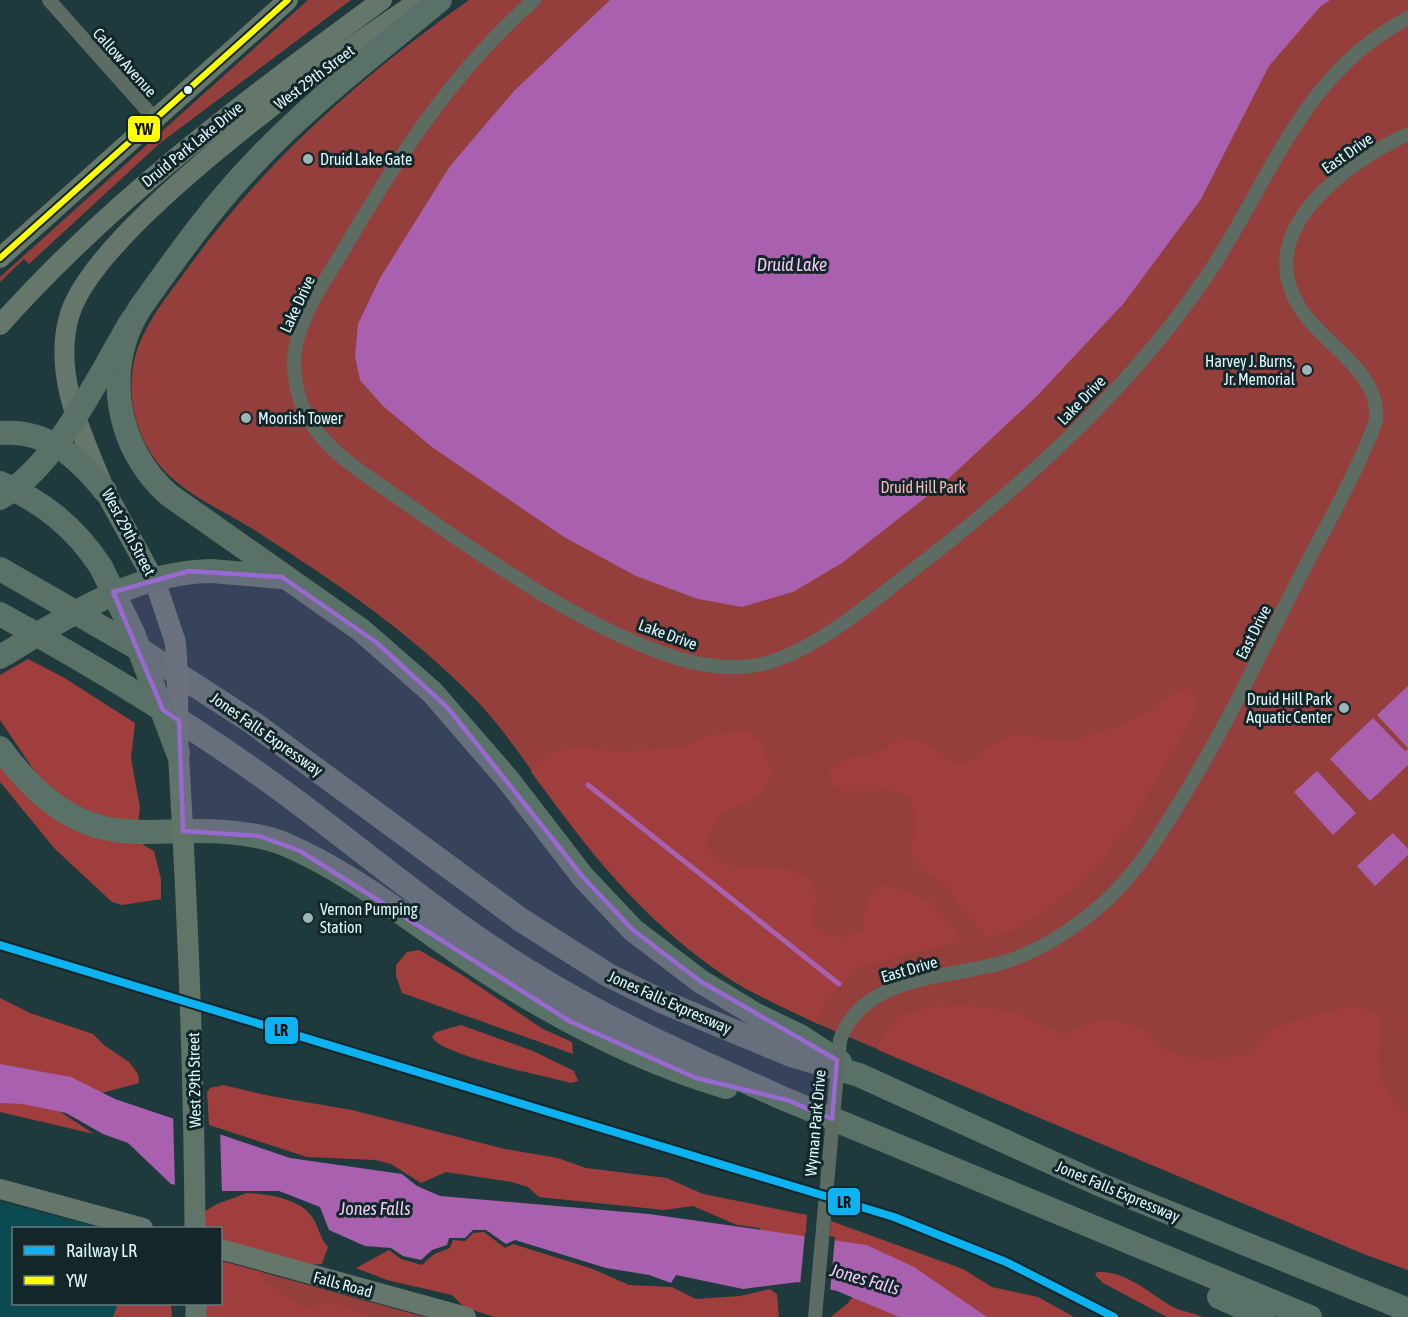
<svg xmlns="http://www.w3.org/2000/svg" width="1408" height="1317" viewBox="0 0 1408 1317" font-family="'Asap Condensed',sans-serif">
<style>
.built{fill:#0c4a51}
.green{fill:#943f3c}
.forest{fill:#9f3e3c}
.water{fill:#a860af}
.pier{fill:#1f3a3d}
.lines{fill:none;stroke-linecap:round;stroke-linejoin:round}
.stream{stroke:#a860af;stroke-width:5}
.street{stroke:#5d6c62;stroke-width:14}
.secondary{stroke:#65766a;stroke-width:20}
.primary{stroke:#607468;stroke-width:21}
.highway{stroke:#597166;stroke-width:24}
.street-bridge{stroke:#5d6c62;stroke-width:14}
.primary-bridge{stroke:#607468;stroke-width:21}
.highway-bridge{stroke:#597166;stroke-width:24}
.bus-1-casing{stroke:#13272a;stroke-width:10}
.bus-1{stroke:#ff0;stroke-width:6}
.rail-1-casing{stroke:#13272a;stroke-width:12}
.rail-1{stroke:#0db3f1;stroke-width:8}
.marked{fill:#9969d1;fill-opacity:0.2;stroke:#9969d1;stroke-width:4.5;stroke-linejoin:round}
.bus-dot{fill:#dff8fb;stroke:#13272a;stroke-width:2}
.poi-dot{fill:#9cb6b8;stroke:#13272a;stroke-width:2}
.labels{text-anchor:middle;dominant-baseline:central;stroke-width:6;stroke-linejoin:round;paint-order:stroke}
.street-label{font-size:16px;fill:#dff8fb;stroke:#13272a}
.poi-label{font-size:16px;fill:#dff8fb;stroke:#13272a;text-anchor:start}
.park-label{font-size:16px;fill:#fabcb6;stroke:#13272a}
.water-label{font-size:18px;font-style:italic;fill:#f2c9f4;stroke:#13272a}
.line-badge{stroke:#13272a;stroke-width:2}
.pale-badge-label{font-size:16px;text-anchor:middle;font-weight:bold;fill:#111}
</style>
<rect width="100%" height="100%" fill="#1f3a3d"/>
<path class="built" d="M0,1202L102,1228H14V1304H171L172,1317H0Z"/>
<path class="green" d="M308,0H351L159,144L29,264L24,259L0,282V277Z
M469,0H1408V1270L1364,1254L818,1024C789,1009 758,997 731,980C671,941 619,888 576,832C538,783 506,727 461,685C400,625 330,579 259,533C232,515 194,499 171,477C136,446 122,392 138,347C148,320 168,295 185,272C264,162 359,78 469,0Z
M221,1261L425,1317H211L220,1304Z"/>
<path class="forest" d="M28,659L63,677L135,723L131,758L140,808L138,825L75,808L38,776L0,720V675Z
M1185,687L1194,691L1197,709C1156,781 1117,861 1047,909C1038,916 1027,924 1016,929C1007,933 996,935 986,938L943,884L922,870L911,858L914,819L910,797L890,790L842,792L833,785L829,770L850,758L880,752L899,737L919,739L958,764C978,759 990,741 1010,736C1029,732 1050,742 1069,740C1107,737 1154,707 1185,687Z
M746,731L761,742L773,775L760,794L720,816L704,843C727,881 756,860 789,869C797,872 804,876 811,880L817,899L812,923C829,939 844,940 864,931C863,910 864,900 880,885C920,891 943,903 960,941L857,968L825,1002L818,1024C789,1010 759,997 732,980C649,927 589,850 531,772L547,753L582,747L618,752L684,747L707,735Z
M0,760L154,851L161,879V899L122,905L112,902L55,849L0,782Z
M419,950L462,975L543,1029L572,1042L573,1054L402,993L396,976V965L407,952Z
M0,998L30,1013L93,1034L104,1045L129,1062L138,1074L139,1083L102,1093L0,1085Z
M956,1005L1007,1010L1065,1034C1076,1030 1093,1020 1104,1020C1142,1020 1141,1032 1168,1050C1185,1061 1227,1058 1246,1055L1272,1028L1325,1011L1349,1007L1374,1010L1383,1020C1376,1064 1374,1084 1408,1116V1270L1364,1254L878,1050V1044L897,1017L920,1009Z
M461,1025L533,1051L574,1071L578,1081L571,1083C547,1076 441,1056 432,1037L436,1032Z
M223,1085L270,1096L352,1110L505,1149L558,1158L586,1168L667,1178L703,1194L807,1215L805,1243L760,1235V1228L737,1225L693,1206L664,1210L539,1197L528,1187L512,1182L446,1172L421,1183L391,1164L375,1160L307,1157L209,1125L207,1092L210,1088Z
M5,1100L53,1107L94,1134L0,1112V1103Z
M247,1193C269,1194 305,1199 315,1222C320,1231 320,1238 328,1247L322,1264L310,1265L221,1241L220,1228H200L205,1211L217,1204Z
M831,1221L963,1269L992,1287L1038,1297L1074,1317H980L828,1251Z
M484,1232L505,1248L513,1244L593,1269L629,1285L672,1287L696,1299L740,1296L770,1289L777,1294L779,1317H494L464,1307L452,1295L387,1280L356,1268L389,1250L401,1259L422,1265L434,1254L450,1248L453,1240L465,1241L473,1233Z
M221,1261L262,1272L259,1276L305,1308C332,1299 346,1305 370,1317H202V1304H220Z
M1097,1272C1127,1270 1151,1295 1175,1308C1184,1312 1194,1313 1203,1317H1167L1103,1283L1095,1275Z
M859,1288L894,1312L898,1317H831L848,1303Z
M118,1304H171L172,1317H113Z"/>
<path class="water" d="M610,0H1330L1320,7L1269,66L1201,199L1124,303L1037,396L944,483L842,563L793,592L742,607L698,599L636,576L564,537L432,447L383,406L360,380L355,356L358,324L380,278L450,166L515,90Z
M1408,686V748L1377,715Z
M1373,718L1405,751L1408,749V765L1370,801L1330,759Z
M1317,771L1356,813L1333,835L1294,792Z
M1393,833L1408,849V855L1375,886L1357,866Z
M0,1064L71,1077L115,1099L290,1158L402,1174L417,1186L440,1196L649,1214L867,1245L914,1267L987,1317H899L837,1291L798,1282L743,1289L676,1275L671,1283L649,1275L606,1268L515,1240L506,1244L486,1230H473L465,1238H449L447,1245L432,1250L421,1260L403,1256L391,1248L365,1246L329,1230L320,1207L279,1191H205L171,1184L128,1143L103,1134L66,1113L23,1104L0,1103Z"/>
<path class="pier" d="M173,1114L220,1130L222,1194H205L175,1188Z
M805,1233L835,1237L830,1292L800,1286Z"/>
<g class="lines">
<path class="stream" d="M588,785L839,984"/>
<path class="street" d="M49,0L154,118
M534,0C453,71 398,157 344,249C324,283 293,324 294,365C295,388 302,412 316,430C338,460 377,482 407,504C488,560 585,630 680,659C711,668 746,671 776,660C821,644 863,609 900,580C1014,493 1125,396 1206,277C1270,183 1300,74 1408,18
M840,1040C864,973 951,979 1008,961C1039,950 1069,932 1094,911C1128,884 1151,849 1173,813C1218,742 1254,667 1292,592C1320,536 1354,480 1376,421C1381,371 1324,346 1300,308C1250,231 1347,162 1408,134"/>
<path class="secondary" d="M0,258L288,0
M0,325C113,198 246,100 382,0
M102,483C81,432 53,374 69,317C93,228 338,55 420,0
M0,1189L143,1228
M220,1249L466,1317"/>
<path class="primary" d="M105,491L156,584L175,641
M196,1304V1317"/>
<path class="highway" d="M440,0C376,53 309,104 252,165C210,209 175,259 140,308C102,368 116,449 169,495L361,630L432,692L509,781L583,877L633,930L700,981L756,1015L800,1036L840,1062
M0,433C48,429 77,457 105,491
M0,483C43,502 75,527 101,567
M0,569L139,649L253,723L521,920L608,975L661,1001L791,1055L859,1075L1101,1185L1408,1310
M211,571L282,577
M0,614C100,669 199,729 292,798C370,856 445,920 528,971C610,1022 699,1061 787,1100L1310,1317
M0,748C29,787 65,823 115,830C142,834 170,831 197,831C226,831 255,833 282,843C356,874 419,928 485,971C559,1019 642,1062 726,1087
M1219,1297L1264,1317"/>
<path class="street-bridge" d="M815,1317L840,1040"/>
<path class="primary-bridge" d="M175,641C180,683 176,723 179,764C188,919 194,1073 195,1228"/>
<path class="highway-bridge" d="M0,498C58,464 98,377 132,320
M101,567L133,633L178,753
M0,657C67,617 130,573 211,571"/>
<defs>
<path id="bus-1" d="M0,258L288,0"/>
</defs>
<use href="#bus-1" class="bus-1-casing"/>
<use href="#bus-1" class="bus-1"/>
<defs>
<path id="rail-1" d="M0,945L894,1217L1006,1262L1114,1317"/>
</defs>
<use href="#rail-1" class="rail-1-casing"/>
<use href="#rail-1" class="rail-1"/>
</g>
<path class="marked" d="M189,571L282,577L376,642L448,708L583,877L633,930L700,981L837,1060L832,1119L787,1100L696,1078L571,1022L300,851L259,836L183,831L179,721L163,710L113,592Z"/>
<circle class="bus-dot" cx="188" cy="90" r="5"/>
<g class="poi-dot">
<circle cx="308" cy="159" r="6"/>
<circle cx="1307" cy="370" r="6"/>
<circle cx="246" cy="418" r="6"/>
<circle cx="1344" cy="708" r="6"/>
<circle cx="308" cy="918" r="6"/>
</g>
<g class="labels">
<g class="street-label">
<text transform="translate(125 62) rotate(48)">Callow Avenue</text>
<text transform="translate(314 77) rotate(-37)">West 29th Street</text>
<text transform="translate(192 144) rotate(-39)">Druid Park Lake Drive</text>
<text transform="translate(1347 153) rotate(-35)">East Drive</text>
<text transform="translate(297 304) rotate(-65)">Lake Drive</text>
<text transform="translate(1081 400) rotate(-46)">Lake Drive</text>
<text transform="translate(129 532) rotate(62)">West 29th Street</text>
<text transform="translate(1253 632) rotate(-63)">East Drive</text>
<text transform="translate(668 634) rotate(20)">Lake Drive</text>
<text transform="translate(267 734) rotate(35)">Jones Falls Expressway</text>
<text transform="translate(909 969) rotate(-16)">East Drive</text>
<text transform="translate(670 1002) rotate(24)">Jones Falls Expressway</text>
<text transform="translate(194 1080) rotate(-91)">West 29th Street</text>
<text transform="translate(815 1123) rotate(-85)">Wyman Park Drive</text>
<text transform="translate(1118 1191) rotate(23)">Jones Falls Expressway</text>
<text transform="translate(343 1284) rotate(15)">Falls Road</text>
</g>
<g class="poi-label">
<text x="320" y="159">Druid Lake Gate</text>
<text x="1295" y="361" text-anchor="end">Harvey J. Burns,<tspan x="1295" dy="18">Jr. Memorial</tspan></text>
<text x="258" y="418">Moorish Tower</text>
<text x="1332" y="699" text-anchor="end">Druid Hill Park<tspan x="1332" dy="18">Aquatic Center</tspan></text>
<text x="320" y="909">Vernon Pumping<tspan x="320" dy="18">Station</tspan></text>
</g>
<g class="park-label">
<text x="923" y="487">Druid Hill Park</text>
</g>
<g class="water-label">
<text x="792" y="264">Druid Lake</text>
<text x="375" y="1208">Jones Falls</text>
<text transform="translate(865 1279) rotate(16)">Jones Falls</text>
</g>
</g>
<g class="line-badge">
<rect x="127" y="115" width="34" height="28" rx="6" fill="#ff0"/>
<rect x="264" y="1016" width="35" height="29" rx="6" fill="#0db3f1"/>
<rect x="827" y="1187" width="34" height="29" rx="6" fill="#0db3f1"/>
</g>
<g class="pale-badge-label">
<text x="144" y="135">YW</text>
<text x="281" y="1036">LR</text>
<text x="844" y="1208">LR</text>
</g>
<rect x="12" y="1227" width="210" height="78" fill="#13272a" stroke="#657b7e" stroke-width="1.5"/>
<rect x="24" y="1246" width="30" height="9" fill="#0db3f1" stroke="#657b7e" stroke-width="1.5"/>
<text x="66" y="1257" font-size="18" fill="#dff8fb">Railway LR</text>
<rect x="24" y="1276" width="30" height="9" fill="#ffff00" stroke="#657b7e" stroke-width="1.5"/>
<text x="66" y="1287" font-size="18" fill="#dff8fb">YW</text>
</svg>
